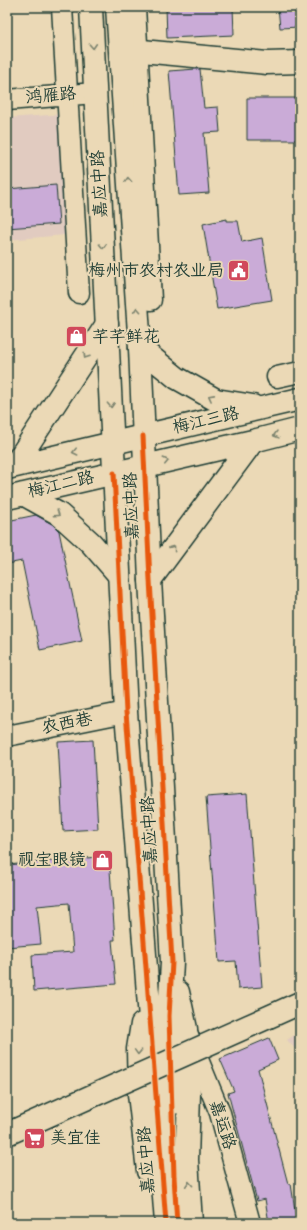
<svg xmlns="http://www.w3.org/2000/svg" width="307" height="1230" viewBox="0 0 307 1230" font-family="'Indie Flower','LXGW WenKai TC',sans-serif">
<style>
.built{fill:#e1cbc0}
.building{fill:#caabd7;stroke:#1f3d34}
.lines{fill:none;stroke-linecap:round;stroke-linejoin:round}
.street-casing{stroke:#1f3d34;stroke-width:23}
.secondary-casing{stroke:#1f3d34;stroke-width:25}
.primary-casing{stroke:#1f3d34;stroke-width:25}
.street{stroke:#ebd9b6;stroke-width:20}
.secondary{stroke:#ebd9b6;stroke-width:22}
.primary{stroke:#ebd9b6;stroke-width:22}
.secondary-bridge-casing{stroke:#1f3d34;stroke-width:25;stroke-linecap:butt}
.secondary-bridge{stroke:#ebd9b6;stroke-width:22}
.cycleway-casing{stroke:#ebd9b6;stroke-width:8}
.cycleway{stroke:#e8590c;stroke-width:5}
.oneway{stroke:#7b836e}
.labels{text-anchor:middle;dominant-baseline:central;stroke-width:4;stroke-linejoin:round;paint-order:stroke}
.street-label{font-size:17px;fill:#1f3d34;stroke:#ebd9b6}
.poi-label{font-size:17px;fill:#1f3d34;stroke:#ebd9b6;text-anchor:end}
</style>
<rect width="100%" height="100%" fill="#ebd9b6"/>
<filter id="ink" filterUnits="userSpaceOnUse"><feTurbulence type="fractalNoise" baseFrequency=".025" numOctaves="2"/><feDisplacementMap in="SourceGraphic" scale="8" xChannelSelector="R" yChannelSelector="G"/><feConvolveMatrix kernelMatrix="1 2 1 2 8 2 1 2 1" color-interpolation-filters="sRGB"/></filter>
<g filter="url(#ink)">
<path class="built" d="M64,114L76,234L7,240V118Z
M300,1031V1054L287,1040Z"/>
<path class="building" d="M166,7H233L234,35L167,38Z
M278,7H300V27L280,28Z
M196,69H200L204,108L218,107L220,132L204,133L209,193L179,195L169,71Z
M247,98H300V140H247Z
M56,185L59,224L7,228V189Z
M227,219V221H238L242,242L262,238L272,300L217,309L203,224Z
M36,515L52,524L59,531L82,641L40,650L22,561L7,564V521Z
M93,740L98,829L63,831L58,742Z
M247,794L262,987L238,989L236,961L219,962L206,797Z
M109,856L115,940H112L116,984L34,991L32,955L73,952L69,903L37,906L41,944L7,947V865Z
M269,1038L278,1060L258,1069L288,1184H291L297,1223H269L265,1199L257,1201L228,1093L234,1091L220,1059Z"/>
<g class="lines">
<defs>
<path id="street" d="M62,7L79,293
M135,7L151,300
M7,100L95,93
M277,377L300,372
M7,736L126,712
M188,1035L220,1113L250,1223"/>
<path id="secondary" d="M142,51L267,63L300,62
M140,348L177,378L216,400L253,406
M14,466L107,324
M7,468L300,399
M23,494L59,514L91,543L119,575
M7,498L253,441L300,429
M150,580L253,441"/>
<path id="primary" d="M91,7L126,712L166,1223
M117,7L140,348L150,580L172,962L169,1016L171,1104
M178,992L186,1029L189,1094L187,1160L191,1223
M142,1024L138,1049L139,1094L148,1171"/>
</defs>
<use href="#street" class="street-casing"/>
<use href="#secondary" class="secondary-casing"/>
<use href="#primary" class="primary-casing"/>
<use href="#street" class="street"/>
<use href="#secondary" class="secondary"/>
<use href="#primary" class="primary"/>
<defs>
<path id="secondary-bridge" d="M7,1134L300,1003"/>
</defs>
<use href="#secondary-bridge" class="secondary-bridge-casing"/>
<use href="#secondary-bridge" class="secondary-bridge"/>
<defs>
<path id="cycleway" d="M143,436L150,580L172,962L169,1016L174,1177L177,1223
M114,473L126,712L166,1223"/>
</defs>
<use href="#cycleway" class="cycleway-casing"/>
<use href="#cycleway" class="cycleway"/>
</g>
<defs><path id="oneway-chevron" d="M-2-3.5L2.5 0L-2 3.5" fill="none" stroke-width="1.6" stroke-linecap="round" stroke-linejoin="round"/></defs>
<g class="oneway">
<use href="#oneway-chevron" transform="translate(93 46) rotate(87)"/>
<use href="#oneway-chevron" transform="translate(128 180) rotate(-94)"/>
<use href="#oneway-chevron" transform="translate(103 246) rotate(87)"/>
<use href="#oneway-chevron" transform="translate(137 310) rotate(-94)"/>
<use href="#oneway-chevron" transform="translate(86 356) rotate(123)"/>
<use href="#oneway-chevron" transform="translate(211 397) rotate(-152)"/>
<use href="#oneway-chevron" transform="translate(111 405) rotate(87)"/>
<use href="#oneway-chevron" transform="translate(276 435) rotate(165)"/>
<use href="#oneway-chevron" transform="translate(75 452) rotate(167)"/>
<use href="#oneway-chevron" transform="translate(166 461) rotate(-13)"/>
<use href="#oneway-chevron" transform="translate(57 514) rotate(34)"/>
<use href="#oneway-chevron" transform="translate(173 548) rotate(-53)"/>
<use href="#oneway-chevron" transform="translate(138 1052) rotate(92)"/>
<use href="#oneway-chevron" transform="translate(189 1184) rotate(-94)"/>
</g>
</g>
<defs>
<symbol id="civic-square" viewBox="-11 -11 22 22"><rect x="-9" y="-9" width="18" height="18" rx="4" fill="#d1495b" stroke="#ebd9b6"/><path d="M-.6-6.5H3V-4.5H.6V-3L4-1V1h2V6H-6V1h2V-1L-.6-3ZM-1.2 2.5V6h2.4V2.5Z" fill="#fff"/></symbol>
<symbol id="shop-square" viewBox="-11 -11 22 22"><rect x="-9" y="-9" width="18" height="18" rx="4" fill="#d1495b" stroke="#ebd9b6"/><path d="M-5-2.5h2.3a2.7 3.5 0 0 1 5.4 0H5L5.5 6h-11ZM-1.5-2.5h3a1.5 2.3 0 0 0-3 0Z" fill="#fff"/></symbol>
<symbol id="supermarket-square" viewBox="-11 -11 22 22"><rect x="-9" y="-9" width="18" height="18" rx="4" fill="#d1495b" stroke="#ebd9b6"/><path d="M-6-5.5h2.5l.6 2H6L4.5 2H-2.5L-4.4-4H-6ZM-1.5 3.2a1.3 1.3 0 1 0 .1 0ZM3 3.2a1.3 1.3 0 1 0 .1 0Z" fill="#fff"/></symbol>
</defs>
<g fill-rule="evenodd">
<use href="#civic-square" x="226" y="258" width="25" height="25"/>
<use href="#shop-square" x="64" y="324" width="25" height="25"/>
<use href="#shop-square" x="90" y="848" width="25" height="25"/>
<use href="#supermarket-square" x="22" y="1126" width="25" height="25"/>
</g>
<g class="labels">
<g class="street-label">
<text transform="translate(51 96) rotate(-5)">鸿雁路</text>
<text transform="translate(100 184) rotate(-93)">嘉应中路</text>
<text transform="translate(206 421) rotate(-13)">梅江三路</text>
<text transform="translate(61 485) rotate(-13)">梅江二路</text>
<text transform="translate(132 506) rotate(-92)">嘉应中路</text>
<text transform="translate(67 724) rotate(-11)">农西巷</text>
<text transform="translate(150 830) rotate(-93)">嘉应中路</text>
<text transform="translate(222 1125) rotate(72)">嘉运路</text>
<text transform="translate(147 1160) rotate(-94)">嘉应中路</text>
</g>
<g class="poi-label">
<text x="224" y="271">梅州市农村农业局</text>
<text x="92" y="337" text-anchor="start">芊芊鲜花</text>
<text x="86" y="860">视宝眼镜</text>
<text x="50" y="1138" text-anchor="start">美宜佳</text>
</g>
</g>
<rect width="307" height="1230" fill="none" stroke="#ebd9b6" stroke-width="24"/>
<rect x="12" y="12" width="283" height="1206" fill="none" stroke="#1f3d34" stroke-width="1.5" filter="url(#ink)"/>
</svg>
